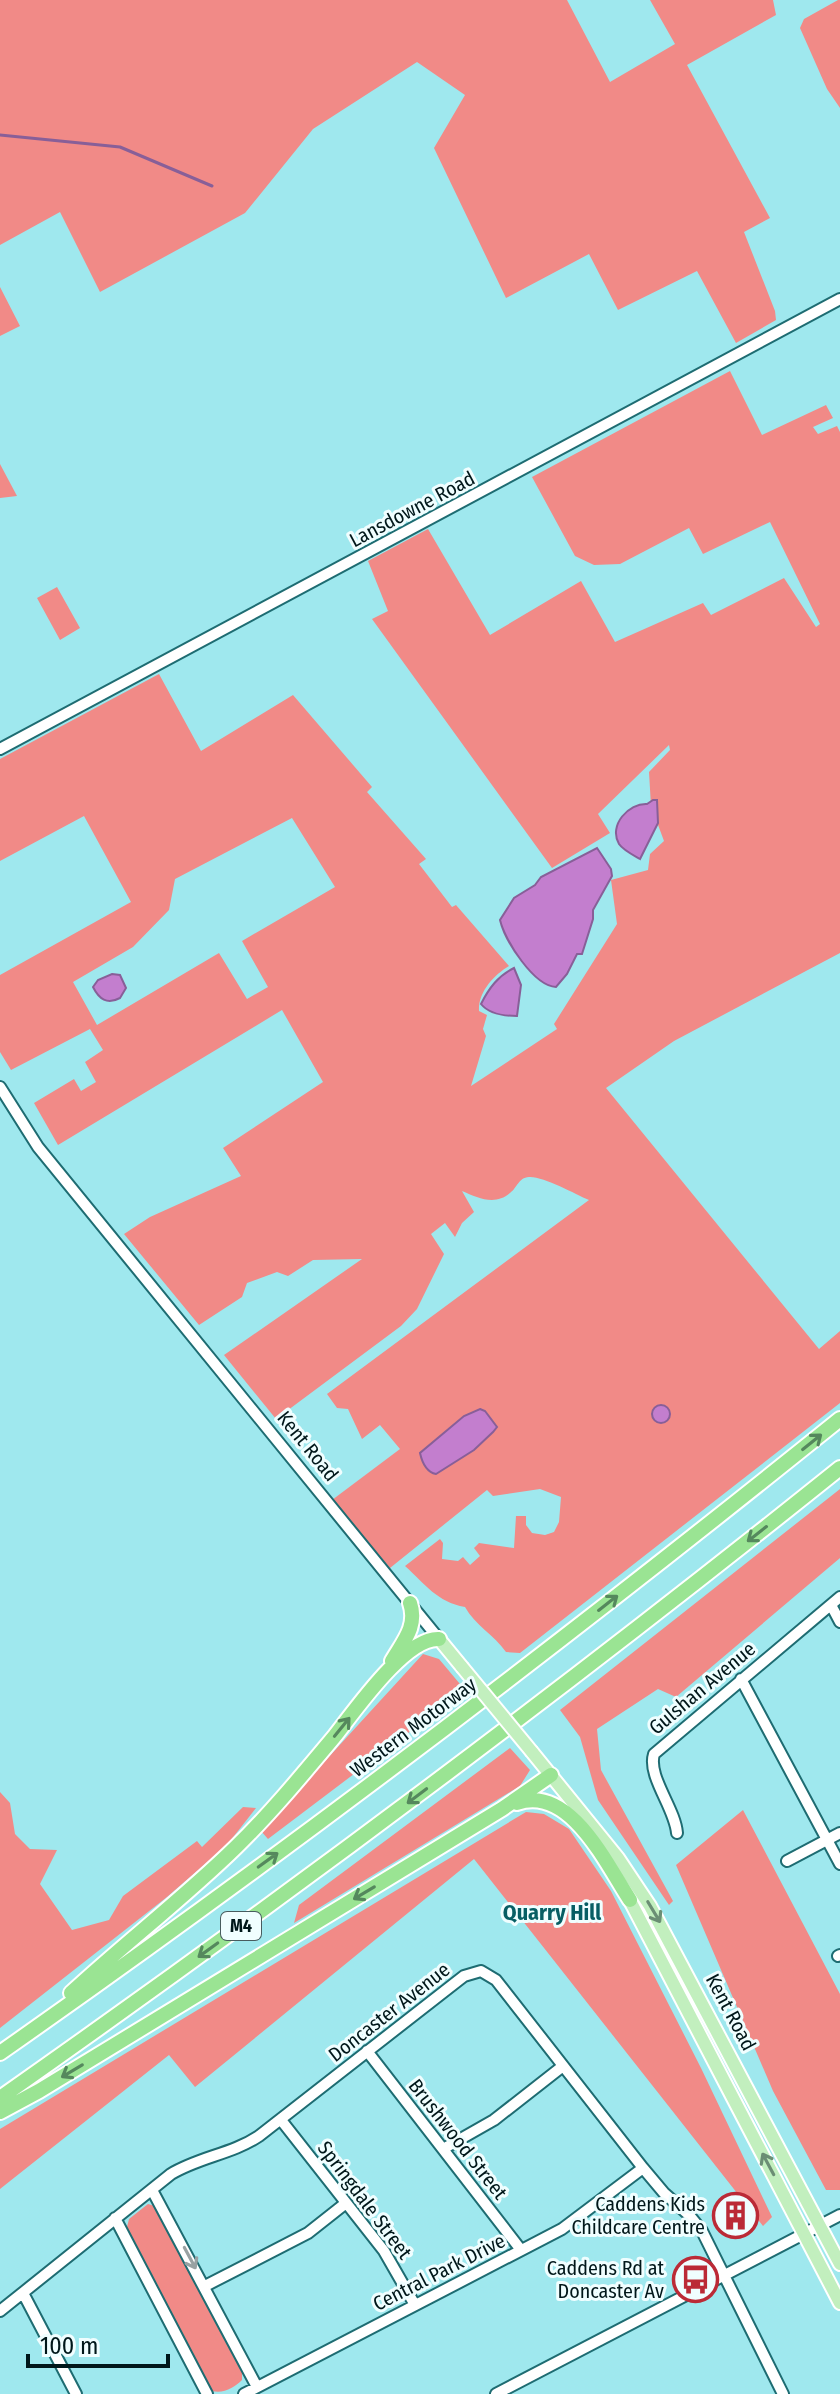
<svg xmlns="http://www.w3.org/2000/svg" width="840" height="2394" viewBox="0 0 840 2394" font-family="'Fira Sans Condensed',sans-serif">
<style>
.green{fill:#f18a87;fill-rule:evenodd}
.water{fill:#c37ece;stroke:#885f98;stroke-width:2}
.lines{fill:none;stroke-linecap:round;stroke-linejoin:round}
.stream{stroke:#885f98;stroke-width:3}
.minor-casing{stroke:#1e6c72;stroke-width:14}
.major-casing{stroke:#fff;stroke-width:16}
.highway-casing{stroke:#fff;stroke-width:18}
.minor{stroke:#fff;stroke-width:10}
.major{stroke:#c2efbe;stroke-width:12}
.highway{stroke:#9ae493;stroke-width:14}
.major-bridge-casing{stroke:#fff;stroke-width:16;stroke-linecap:butt}
.major-bridge{stroke:#c2efbe;stroke-width:12}
.oneway{stroke:#55885d}
.oneway2{stroke:#6b8e74}
.oneway3{stroke:#99a2a3}
.labels{text-anchor:middle;dominant-baseline:central;stroke-width:6;stroke-linejoin:round;paint-order:stroke}
.shield{fill:#f0feff;stroke:#485c5f;stroke-width:2}
.shield-label{font-size:18px;font-weight:bold;fill:#00171a}
.street-label{font-size:20px;fill:#00171a;stroke:#f0feff}
.poi-label{font-size:20px;fill:#00171a;stroke:#f0feff;text-anchor:end}
.neighbourhood-label{font-size:22px;font-weight:bold;fill:#075e64;stroke:#f0feff}
</style>
<rect width="100%" height="100%" fill="#9fe8ee"/>
<path class="green" d="M0,0H567L610,82L675,44L650,0H773L776,15L687,65L770,218L744,232L775,311L776,320L736,343L697,271L618,310L589,254L506,298L434,148L465,95L417,62L313,129L245,213L100,292L60,212L0,245Z
M838,0H840V108L827,89L800,28L804,19Z
M0,287L20,326L0,336Z
M730,371L762,435L826,405L833,418L813,427L818,434L837,426L840,432V953L674,1041L606,1088L819,1349L840,1331V1403L520,1653L506,1652C494,1635 475,1625 465,1607C437,1602 425,1584 405,1566L440,1539L443,1543L442,1559L458,1561L463,1557L470,1565L480,1556L474,1548L479,1543L514,1548L516,1516H526V1525L532,1533L545,1535L554,1532L559,1522L561,1497L540,1489L493,1496L487,1490L390,1568L332,1500L400,1449L380,1425L362,1439L348,1409L337,1408L327,1394L589,1200C575,1194 543,1176 529,1177C518,1178 518,1187 510,1193C495,1206 478,1198 462,1191L474,1212L462,1223L455,1237L445,1223L431,1234L444,1254L417,1309L401,1326L276,1419L224,1355L362,1259L313,1260L288,1276L277,1272L247,1283L242,1297L199,1325L124,1234L150,1217L241,1176L223,1148L323,1082L282,1010L58,1145L34,1103L74,1079L81,1091L96,1082L85,1062L103,1050L90,1029L11,1070L0,1052V975L131,902L84,816L0,861V759L159,674L201,751L293,695L372,787L367,792L426,859L419,864L452,907L456,905L509,966C494,975 478,992 479,1011L487,1015L483,1029L486,1036L471,1086L557,1029L554,1024L617,924L611,880L648,870L650,854L664,841L651,806L649,772L670,750L669,745L598,814L610,833L552,868L372,619L388,611L368,561L428,529L490,635L581,581L615,642L703,603L711,615L784,578L816,627L820,624L770,522L703,554L689,528L620,564L594,565L575,556L532,477ZM292,818L335,887L242,941L268,987L247,999L219,953L97,1025L73,982L133,947L169,910L175,879Z
M0,464L17,496L0,498Z
M57,587L80,628L60,640L37,598Z
M840,1489V1558L676,1697L658,1689L597,1729L601,1770L673,1901L669,1905L598,1800L580,1737L560,1710Z
M423,1654L439,1659L465,1690L268,1839L261,1831Z
M510,1748L530,1770L520,1786L294,1923L299,1905Z
M0,1792L10,1803L15,1834L30,1849L57,1850L40,1884L72,1930L109,1920L123,1896L197,1841L202,1847L243,1807L256,1808L227,1845L167,1897L0,2028Z
M743,1810L840,1994V2190H826L773,2091L676,1865Z
M526,1812L544,1814L569,1829L611,1891L701,2068L772,2217L763,2226L474,1859L195,2087L169,2055L0,2189V2129Z
M148,2204L155,2206L186,2264L191,2266L242,2372V2380C235,2387 224,2394 212,2391L182,2333L180,2334L157,2293L159,2288L127,2227L129,2219Z"/>
<path class="water" d="M653,800H657L658,823L640,859C633,855 623,850 619,844C608,825 629,803 647,804Z
M597,848L611,869L612,876L593,910V919L582,954H577L567,974L556,987C534,986 505,941 500,920L514,898L535,885L541,877Z
M514,968L521,985L517,1016C504,1016 489,1014 481,1004C489,988 498,976 514,968Z
M112,974L120,975L126,988L120,998C107,1005 99,999 93,987L98,980Z
M652 1414a9 9 0 1 1 18 0a9 9 0 1 1-18 0Z
M480,1409L485,1411L497,1427L493,1432L474,1450L436,1474C426,1472 422,1462 420,1453L464,1416Z"/>
<g class="lines">
<path class="stream" d="M0,135L120,147L212,186"/>
<defs>
<path id="minor" d="M0,749L840,299
M0,1087L38,1147L439,1639
M831,1605L840,1622
M741,1679L840,1864
M677,1833C675,1808 647,1776 654,1754L840,1597
M787,1861L840,1833
M838,1956L840,1955
M367,2051L521,2250
M281,2120L384,2251L415,2305
M443,2149L494,2120L563,2066
M152,2190L257,2387
M115,2218L207,2394
M205,2286L308,2233L346,2203
M23,2293L76,2394
M0,2311L171,2174C199,2157 232,2154 259,2136L464,1976L481,1971L496,1980L643,2168L664,2193L689,2215L702,2231L783,2394
M244,2394L562,2229L643,2168
M496,2394L840,2215"/>
<path id="major" d="M439,1639L462,1667
M532,1752L618,1858L650,1906L840,2264
M626,1893L840,2303"/>
<path id="highway" d="M392,1661C403,1642 418,1626 410,1603
M517,1803C570,1784 607,1865 630,1900
M71,1993C125,1943 184,1898 236,1847C271,1813 303,1774 334,1737C354,1712 405,1637 439,1639
M0,2053C287,1852 567,1639 840,1419
M0,2098C286,1897 567,1687 840,1468
M0,2112L39,2091L502,1809L551,1775"/>
</defs>
<use href="#minor" class="minor-casing"/>
<use href="#major" class="major-casing"/>
<use href="#highway" class="highway-casing"/>
<use href="#minor" class="minor"/>
<use href="#major" class="major"/>
<use href="#highway" class="highway"/>
<defs>
<path id="major-bridge" d="M462,1667L532,1752"/>
</defs>
<use href="#major-bridge" class="major-bridge-casing"/>
<use href="#major-bridge" class="major-bridge"/>
</g>
<defs><path id="oneway-shaft" d="M-6 0H5M1.5-3L5.5 0L1.5 3" fill="none" stroke-width="1.6" stroke-linecap="round" stroke-linejoin="round" transform="scale(2)"/></defs>
<g class="oneway">
<use href="#oneway-shaft" transform="translate(812 1442) rotate(-39)"/>
<use href="#oneway-shaft" transform="translate(757 1534) rotate(142)"/>
<use href="#oneway-shaft" transform="translate(608 1603) rotate(-38)"/>
<use href="#oneway-shaft" transform="translate(342 1727) rotate(-51)"/>
<use href="#oneway-shaft" transform="translate(417 1796) rotate(143)"/>
<use href="#oneway-shaft" transform="translate(268 1860) rotate(-36)"/>
<use href="#oneway-shaft" transform="translate(364 1893) rotate(149)"/>
<use href="#oneway-shaft" transform="translate(208 1950) rotate(144)"/>
<use href="#oneway-shaft" transform="translate(72 2071) rotate(149)"/>
</g>
<g class="oneway2">
<use href="#oneway-shaft" transform="translate(654 1912) rotate(59)"/>
<use href="#oneway-shaft" transform="translate(768 2164) rotate(-118)"/>
</g>
<use class="oneway3" href="#oneway-shaft" transform="translate(190 2258) rotate(62)"/>
<defs>
<symbol id="building-ring" viewBox="-11 -11 22 22"><circle r="9.5" fill="#f0feff" stroke="#bb2a36" stroke-width="1.5"/><path d="M-4-6H4V6H1V3H-1V6H-4ZM-2.5-4.3h1.7v1.8h-1.7ZM.8-4.3h1.7v1.8H.8ZM-2.5-1h1.7V.8h-1.7ZM.8-1h1.7V.8H.8Z" fill="#bb2a36"/></symbol>
<symbol id="bus-ring" viewBox="-11 -11 22 22"><circle r="9.5" fill="#f0feff" stroke="#bb2a36" stroke-width="1.5"/><path d="M-5-6H5V4H4V6H2V4H-2V6H-4V4H-5ZM-3.5-4V0h7V-4ZM-3.5 1.2v1.5H-2V1.2ZM2 1.2v1.5H3.5V1.2Z" fill="#bb2a36"/></symbol>
</defs>
<g fill-rule="evenodd">
<use href="#building-ring" x="710" y="2190" width="51" height="51"/>
<use href="#bus-ring" x="670" y="2254" width="51" height="51"/>
</g>
<g class="labels">
<rect class="shield" x="221" y="1912" width="40" height="28" rx="6"/>
<g class="shield-label">
<text x="241" y="1926">M4</text>
</g>
<g class="street-label">
<text transform="translate(412 509) rotate(-28)">Lansdowne Road</text>
<text transform="translate(308 1446) rotate(51)">Kent Road</text>
<text transform="translate(702 1688) rotate(-40)">Gulshan Avenue</text>
<text transform="translate(413 1727) rotate(-37)">Western Motorway</text>
<text transform="translate(389 2012) rotate(-38)">Doncaster Avenue</text>
<text transform="translate(731 2012) rotate(62)">Kent Road</text>
<text transform="translate(458 2139) rotate(52)">Brushwood Street</text>
<text transform="translate(365 2200) rotate(53)">Springdale Street</text>
<text transform="translate(439 2272) rotate(-27)">Central Park Drive</text>
</g>
<g class="poi-label">
<text x="705" y="2204">Caddens Kids<tspan x="705" dy="23">Childcare Centre</tspan></text>
<text x="664" y="2268">Caddens Rd at<tspan x="664" dy="23">Doncaster Av</tspan></text>
</g>
<g class="neighbourhood-label">
<text x="552" y="1912">Quarry Hill</text>
</g>
</g>
<path d="M28 2354v12h140v-12" fill="none" stroke="#00171a" stroke-width="4"/>
<text x="40" y="2354" font-size="24" fill="#00171a" stroke="#f0feff" stroke-width="6" paint-order="stroke">100 m</text>
</svg>
